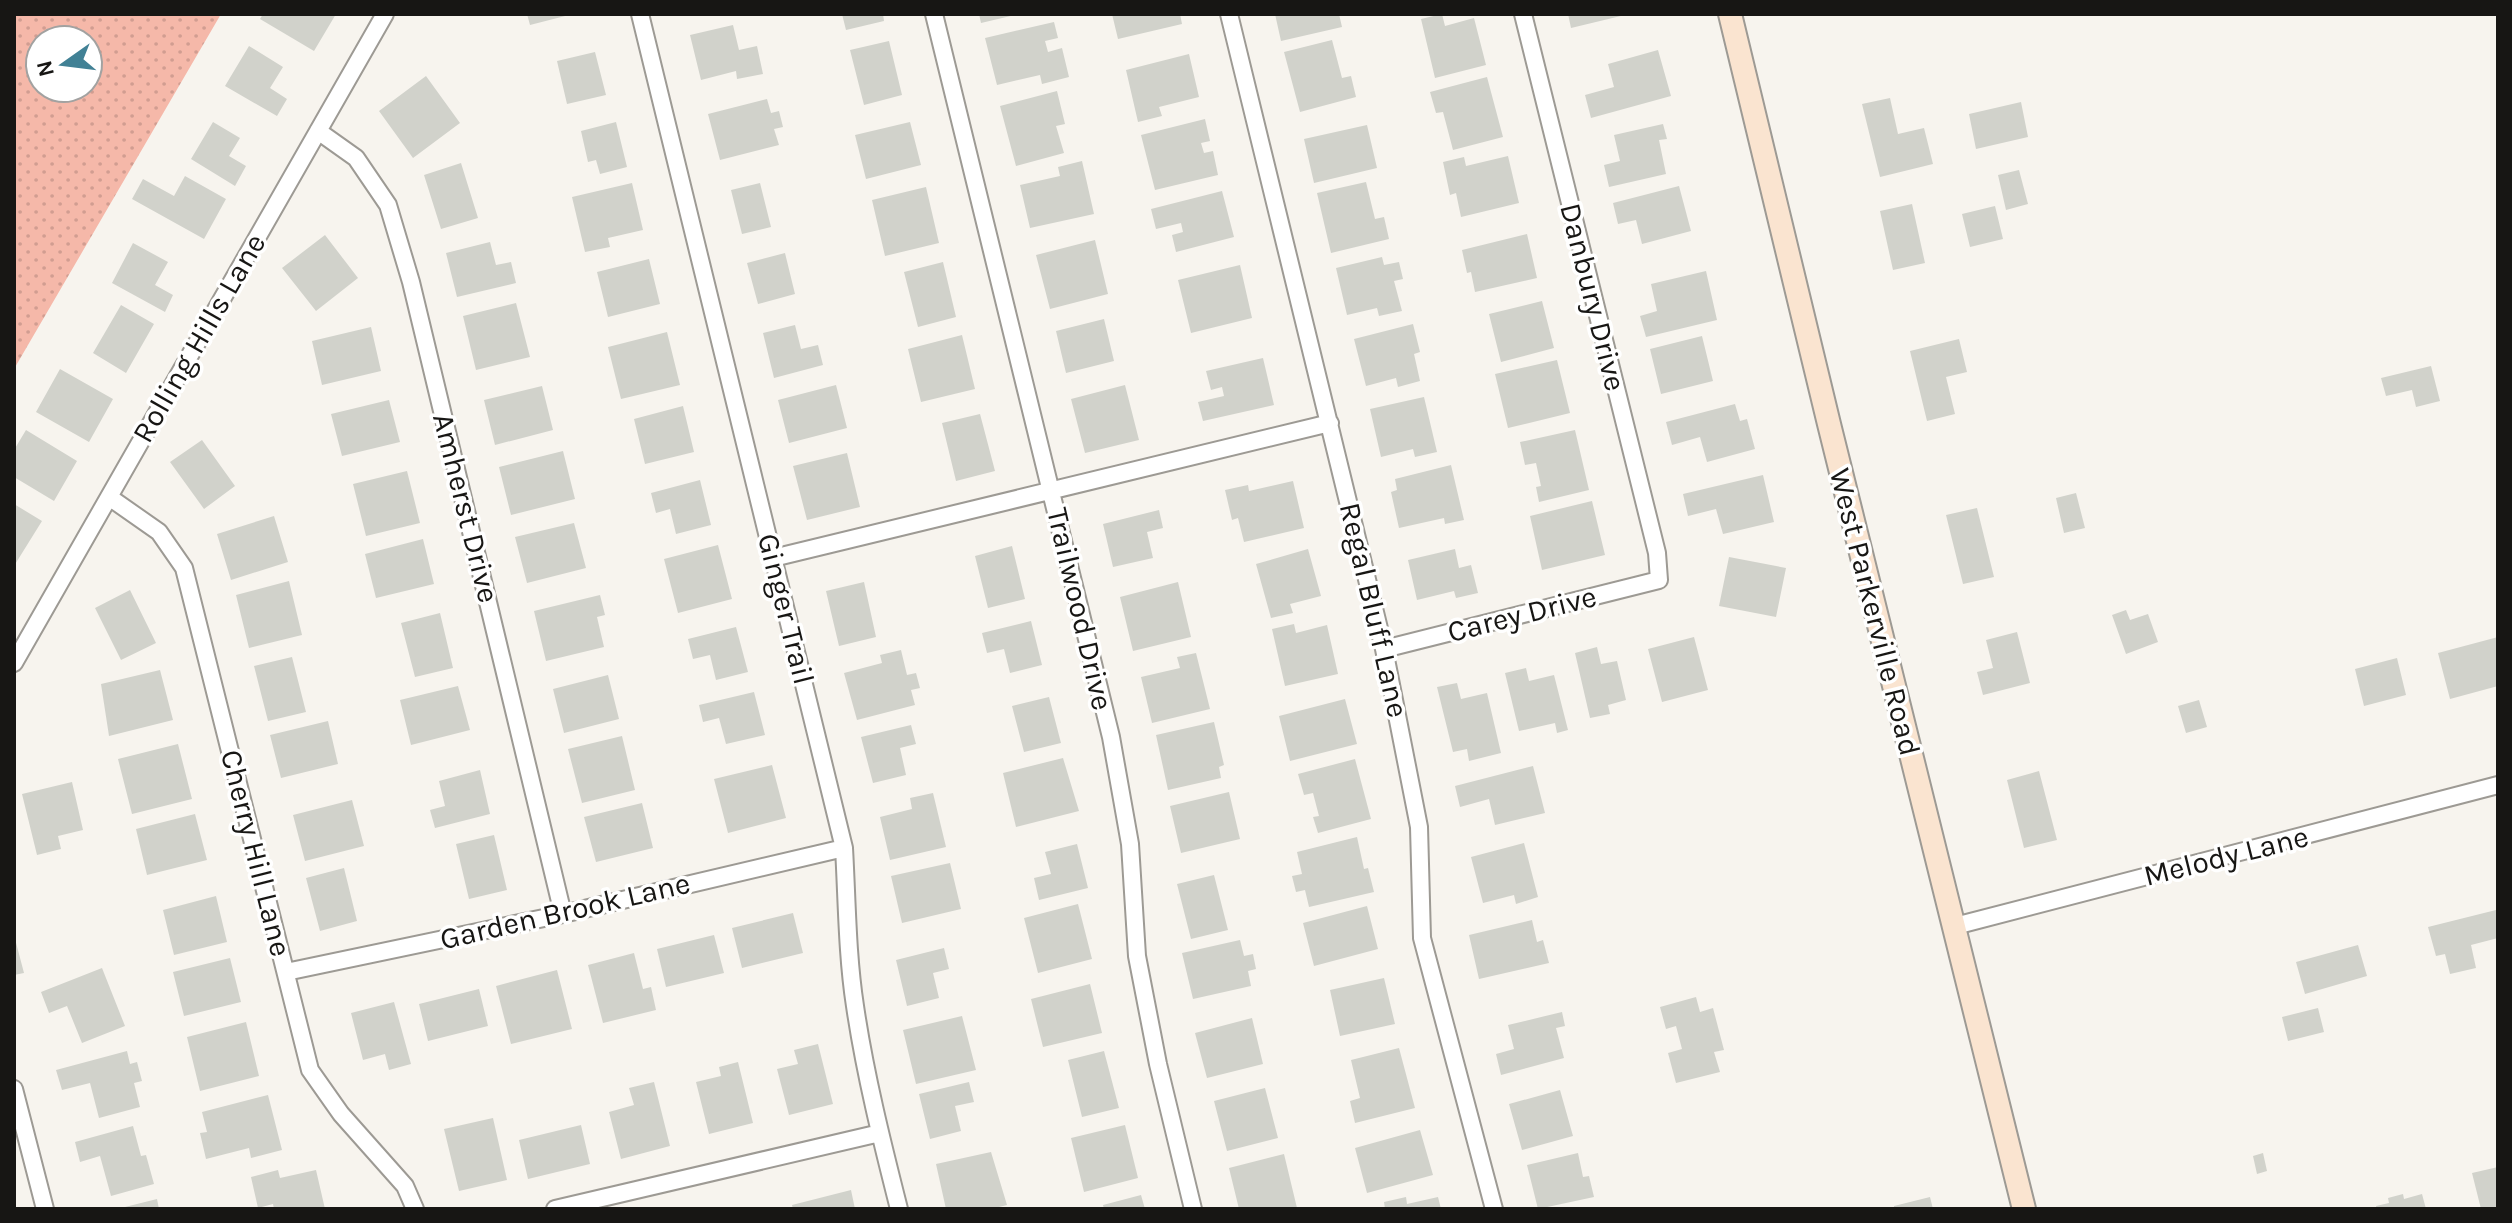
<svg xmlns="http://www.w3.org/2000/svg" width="2512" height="1223" viewBox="0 0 2512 1223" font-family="Karla,sans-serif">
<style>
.grass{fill:url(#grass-dots);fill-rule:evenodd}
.building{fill:#d1d2cb}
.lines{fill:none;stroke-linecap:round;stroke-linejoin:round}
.minor-casing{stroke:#9d9a94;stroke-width:20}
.secondary-casing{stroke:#9d9a94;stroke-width:26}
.minor{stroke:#fff;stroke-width:16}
.secondary{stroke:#fae4d0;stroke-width:22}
.labels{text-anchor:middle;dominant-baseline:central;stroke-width:7;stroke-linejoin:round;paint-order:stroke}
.street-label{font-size:30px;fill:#171614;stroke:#fff}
</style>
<defs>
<pattern id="grass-dots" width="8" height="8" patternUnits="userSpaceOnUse" patternTransform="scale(2)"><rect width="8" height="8" fill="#f5b8a9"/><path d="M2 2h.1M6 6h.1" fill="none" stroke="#d19d91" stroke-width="1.8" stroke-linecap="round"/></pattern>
</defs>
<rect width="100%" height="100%" fill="#f7f4ee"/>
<path class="grass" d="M14,14H221L14,369ZM40,40H88V88H40Z"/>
<path class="building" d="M263,14H336L314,51L260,19Z
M527,14H568L569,15L530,25Z
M842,14H883L884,21L846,30Z
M979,14H1015V15L981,23Z
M1112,14H1180L1182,24L1118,39Z
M1275,14H1339L1342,27L1281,41Z
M1442,14L1445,26L1474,18L1486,65L1435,78L1421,19Z
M1568,14H1624L1625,15L1571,28Z
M1054,22L1058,38L1045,41L1048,52L1062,48L1069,77L1042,84L1040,75L997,85L985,38Z
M733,25L739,50L757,46L763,74L737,79L736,71L701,80L690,35Z
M1332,40L1342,78L1351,76L1356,97L1300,112L1284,52Z
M889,41L902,95L864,105L850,50Z
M249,46L283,67L270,88L287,99L277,116L225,86Z
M1658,50L1671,96L1591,118L1585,95L1614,87L1608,64Z
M595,52L606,95L567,104L557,61Z
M1189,54L1199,97L1159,107L1162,116L1138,122L1126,70Z
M426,76L460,123L413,158L379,111Z
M1487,77L1503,137L1453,150L1443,112L1436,113L1430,92Z
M1057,91L1065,124L1056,126L1064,153L1016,166L1000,106Z
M1890,98L1898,134L1924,128L1933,164L1880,177L1862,104Z
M767,99L771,113L779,111L783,127L774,129L779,145L720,160L708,114Z
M2021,102L2028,137L1976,149L1969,114Z
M1205,119L1210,141L1201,143L1204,153L1213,151L1218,175L1155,190L1141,135Z
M213,122L240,138L229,156L246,166L235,186L191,159Z
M616,122L627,167L600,174L596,160L588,162L581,131Z
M910,122L921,165L866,179L855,135Z
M1663,124L1667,139L1659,140L1666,174L1609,187L1604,165L1620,161L1614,135Z
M1367,125L1377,168L1314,183L1304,139Z
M1508,156L1519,203L1461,217L1456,193L1450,195L1443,162L1464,157L1466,166Z
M1082,161L1094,214L1030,228L1020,185L1060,176L1058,167Z
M461,163L478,218L441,229L424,175Z
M2019,170L2028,204L2006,210L1998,175Z
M185,176L226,199L204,239L132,199L143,179L174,196Z
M1366,182L1375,219L1384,217L1389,239L1331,253L1317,193Z
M632,183L643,230L608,238L610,247L585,252L572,197Z
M760,183L771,227L742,234L731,190Z
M1679,186L1691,231L1642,244L1636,220L1618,224L1613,203Z
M926,187L939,243L885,256L872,200Z
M1222,191L1234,237L1176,252L1172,235L1183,232L1181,223L1156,229L1151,209Z
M1912,204L1925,263L1893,270L1880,211Z
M1995,206L2003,239L1970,247L1962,214Z
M1527,234L1537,278L1475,292L1471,272L1467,273L1462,250Z
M325,235L358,278L316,311L282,268Z
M1095,240L1108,294L1050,309L1036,255Z
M490,242L496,265L511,262L516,283L457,297L446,253Z
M133,243L168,262L155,285L173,295L165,312L112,283Z
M785,253L795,294L758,304L747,263Z
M1382,257L1384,265L1399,262L1403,279L1394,281L1402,311L1379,316L1377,308L1347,315L1336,268Z
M649,259L660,304L608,317L597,272Z
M943,262L956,317L918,327L904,272Z
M1240,265L1252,318L1191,333L1178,280Z
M1706,271L1717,320L1646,337L1640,316L1657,311L1651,284Z
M1542,301L1554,348L1501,362L1489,314Z
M516,303L530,357L476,370L463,316Z
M121,305L154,324L126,373L93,353Z
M1104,319L1114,361L1066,373L1056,331Z
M1413,324L1420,352L1414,354L1420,381L1398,387L1396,378L1366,386L1354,339Z
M795,325L801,349L818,345L823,365L774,378L763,333Z
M371,327L381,371L322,385L312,341Z
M667,332L680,385L621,399L608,347Z
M962,335L975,389L921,402L908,349Z
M1702,336L1713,381L1661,394L1650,349Z
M1959,339L1967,372L1946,377L1955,414L1927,421L1910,351Z
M1263,358L1274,405L1203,421L1198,402L1224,396L1222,387L1211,390L1206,371Z
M1557,360L1570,413L1508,428L1495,374Z
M2431,366L2440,401L2416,407L2412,390L2386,396L2381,378Z
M60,369L113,399L89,442L36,412Z
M836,385L847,428L789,443L778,400Z
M1125,385L1139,440L1085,453L1071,399Z
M542,386L553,430L495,445L484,400Z
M1424,397L1437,452L1415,457L1413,449L1381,457L1370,409Z
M389,400L400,442L342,456L331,414Z
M1735,404L1740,421L1747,419L1755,449L1707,462L1700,437L1672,445L1666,422Z
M683,406L694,452L645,464L634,419Z
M980,414L995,471L956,481L942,423Z
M26,430L77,461L54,501L14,477V450Z
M1575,430L1589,490L1539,502L1536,487L1541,486L1536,463L1525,465L1520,442Z
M202,440L235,486L204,509L170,462Z
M563,451L575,499L511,515L499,467Z
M847,453L860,507L807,520L793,466Z
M1451,465L1464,520L1445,524L1444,518L1399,528L1391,492L1397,490L1395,479Z
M407,471L420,523L366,536L353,484Z
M1763,475L1774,522L1723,534L1716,509L1688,516L1683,494Z
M700,480L711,525L676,534L670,509L656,513L651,493Z
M1293,481L1304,528L1244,542L1238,518L1232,520L1225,490L1248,485L1249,491Z
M2076,493L2085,528L2064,533L2056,498Z
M1592,501L1605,555L1542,570L1530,516Z
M14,504L42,521L14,566Z
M1977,508L1994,577L1963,584L1946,515Z
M1159,510L1163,528L1147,532L1153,558L1113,567L1103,524Z
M274,516L288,562L231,580L217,534Z
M574,523L586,568L527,583L515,537Z
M423,539L434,584L376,598L365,554Z
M718,545L732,599L678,613L664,559Z
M1012,546L1025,599L988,608L975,556Z
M1308,549L1321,596L1290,604L1293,613L1271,618L1256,564Z
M1455,549L1459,568L1471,565L1478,593L1456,598L1454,591L1417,600L1408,560Z
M1729,557L1786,568L1776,617L1719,606Z
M289,581L302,635L249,648L236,595Z
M864,582L876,637L839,646L826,591Z
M1178,582L1191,637L1133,651L1120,597Z
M130,590L156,643L121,660L95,608Z
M600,595L605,615L597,617L604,647L546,661L534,611Z
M2126,610L2130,620L2148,614L2158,642L2126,654L2112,615Z
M440,613L453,668L415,677L401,623Z
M1031,621L1042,665L1010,673L1004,649L987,653L982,633Z
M1294,624L1296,633L1327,625L1338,674L1285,686L1272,629Z
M736,627L748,672L716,680L710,655L693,659L688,639Z
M2017,632L2030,683L1983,695L1977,672L1993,668L1986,640Z
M1694,637L1708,690L1662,702L1648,649Z
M2498,637V686L2450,699L2438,653Z
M1597,647L1601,664L1617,661L1626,700L1608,705L1610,714L1590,718L1575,653Z
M901,650L907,675L916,673L920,688L911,690L915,705L857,720L844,673L882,663L880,655Z
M1196,653L1210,709L1152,723L1141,677L1180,668L1177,657Z
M292,657L306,712L268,721L254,666Z
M2397,658L2406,695L2364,706L2355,669Z
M1526,668L1529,681L1554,675L1568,730L1557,733L1555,723L1519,731L1505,673Z
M160,670L173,720L109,736L101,684Z
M608,675L619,719L564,733L553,689Z
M1457,683L1461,699L1487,693L1501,753L1469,761L1467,749L1453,752L1437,687Z
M458,686L470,730L411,745L400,700Z
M754,692L765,735L726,744L719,718L703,722L699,705Z
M1049,697L1061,743L1024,752L1012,706Z
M1345,699L1357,744L1290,761L1279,716Z
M2199,700L2207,727L2186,733L2178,706Z
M328,721L338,764L281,778L270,735Z
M1214,722L1224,765L1219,767L1221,778L1168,790L1156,735Z
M911,725L916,744L900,748L906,775L873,783L861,737Z
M622,736L635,790L582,803L568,749Z
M178,744L192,799L132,814L118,759Z
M1063,758L1079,811L1016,827L1003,773Z
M1355,759L1371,819L1318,833L1313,817L1319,816L1313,793L1304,795L1298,774Z
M772,765L786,818L728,833L714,779Z
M1533,766L1545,813L1495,825L1489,799L1460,807L1455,786Z
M480,770L490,814L435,828L430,810L445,806L439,781Z
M2039,771L2057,840L2024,848L2007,780Z
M72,782L83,830L58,836L61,849L37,855L22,794Z
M1229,792L1240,839L1181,853L1170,806Z
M933,793L946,847L890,860L880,817L912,809L910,798Z
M352,800L364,846L305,861L293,815Z
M642,803L653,848L596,862L584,817Z
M195,814L207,860L147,875L136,829Z
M494,835L507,890L469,899L456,844Z
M1357,837L1364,869L1368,868L1374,892L1309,907L1305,890L1296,892L1292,876L1302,874L1297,852Z
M1524,843L1538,897L1516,904L1514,895L1483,903L1471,857Z
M1077,844L1088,888L1039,900L1034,878L1051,874L1045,852Z
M950,863L961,909L902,923L891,876Z
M344,868L357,921L320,931L306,878Z
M1214,875L1228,930L1191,939L1177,884Z
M216,896L227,942L174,955L163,910Z
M1078,904L1092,959L1038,973L1024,918Z
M1367,906L1378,949L1314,966L1303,923Z
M2496,910L2498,938L2471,945L2476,968L2450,974L2445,954L2436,956L2428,927Z
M793,913L803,953L742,968L732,928Z
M1532,920L1537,942L1543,940L1549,963L1479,979L1469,935Z
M14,935L24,973L14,975Z
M714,935L724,973L666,987L657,949Z
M1240,940L1244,956L1253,954L1256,969L1248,971L1251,986L1193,999L1182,953Z
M2358,945L2367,976L2305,994L2296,962Z
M944,948L949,969L933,973L939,998L907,1006L896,960Z
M634,953L643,989L651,987L656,1010L603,1023L588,965Z
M230,958L241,1002L184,1016L173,972Z
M102,968L125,1026L82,1043L67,1006L49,1013L41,992Z
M557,970L572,1029L511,1044L496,986Z
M1384,978L1395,1024L1340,1036L1330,990Z
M1090,984L1102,1033L1043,1047L1031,999Z
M479,989L488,1026L428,1041L419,1004Z
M1696,997L1700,1012L1713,1008L1724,1050L1714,1052L1720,1072L1676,1083L1668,1053L1682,1049L1676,1026L1666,1029L1660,1007Z
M394,1002L411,1064L389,1070L385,1054L363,1060L351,1013Z
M2318,1008L2324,1032L2288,1041L2282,1017Z
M1562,1012L1565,1026L1556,1028L1564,1058L1501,1075L1496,1054L1514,1049L1508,1025Z
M962,1016L976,1070L916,1084L903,1030Z
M1252,1018L1263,1064L1207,1078L1195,1033Z
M246,1022L259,1076L200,1091L187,1037Z
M818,1044L833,1104L789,1115L777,1069L798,1064L794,1050Z
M1399,1048L1415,1108L1355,1123L1350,1101L1360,1098L1351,1060Z
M127,1051L130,1064L137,1062L142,1081L134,1083L140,1107L99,1118L90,1083L62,1090L56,1070Z
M1104,1051L1119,1108L1082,1117L1068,1060Z
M738,1062L753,1123L709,1134L696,1082L721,1076L719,1067Z
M654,1082L670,1146L621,1159L609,1112L634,1105L629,1088Z
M969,1082L974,1102L955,1106L961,1131L930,1139L919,1094Z
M1265,1088L1278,1138L1227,1151L1214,1101Z
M1560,1090L1573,1136L1522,1150L1509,1104Z
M268,1095L282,1150L251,1158L249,1148L206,1159L200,1133L207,1132L202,1112Z
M493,1118L507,1180L459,1191L444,1129Z
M581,1125L590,1164L528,1179L519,1140Z
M1125,1125L1138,1178L1084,1192L1071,1138Z
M133,1126L141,1156L146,1155L154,1184L111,1196L100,1156L80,1162L75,1142Z
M1420,1130L1433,1175L1367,1193L1355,1148Z
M991,1152L1007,1205L991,1209H946L936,1164Z
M1578,1153L1583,1177L1589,1176L1594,1197L1538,1209L1527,1165Z
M2263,1153L2267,1171L2257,1174L2253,1156Z
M1284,1154L1297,1208L1239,1209L1229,1168Z
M2498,1167V1209H2481L2472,1173Z
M278,1170L280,1178L316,1170L325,1209H274L273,1204L258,1208L251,1177Z
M851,1190L855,1209H793L792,1205Z
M2403,1194L2404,1199L2422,1194L2426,1209H2377L2376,1206L2389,1203L2388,1198Z
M1141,1195L1145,1209H1104L1103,1205Z
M1406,1197L1407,1204L1438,1197L1441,1209H1385L1384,1202Z
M1930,1197L1933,1209H1894V1206Z
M157,1199L159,1209H121V1208Z"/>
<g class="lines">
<defs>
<path id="minor" d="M640,14L844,848C847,900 847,954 855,1006C865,1074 882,1142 899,1209
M934,14L1111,737L1130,844L1137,956L1158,1064L1193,1209
M1229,14L1384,649L1419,827L1422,938L1494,1209
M318,131L356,158L388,205L411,282L563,914
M109,497L159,532L184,568L310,1070L341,1114L405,1186L415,1209
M773,558L1330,423
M1384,649L1659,580L1657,553L1523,14
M14,663L385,14
M1955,926L2498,785
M286,972L563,914L844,848
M14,1089L45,1209
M555,1209L880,1133"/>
<path id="secondary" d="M1730,14L1829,424L2024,1209"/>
</defs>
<use href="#minor" class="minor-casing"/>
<use href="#secondary" class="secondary-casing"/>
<use href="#minor" class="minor"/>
<use href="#secondary" class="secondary"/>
</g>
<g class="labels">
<g class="street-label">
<text transform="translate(1593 297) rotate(76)">Danbury Drive</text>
<text transform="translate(199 338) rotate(-60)">Rolling Hills Lane</text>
<text transform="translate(466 508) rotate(76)">Amherst Drive</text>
<text transform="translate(786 609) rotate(76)">Ginger Trail</text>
<text transform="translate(1080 609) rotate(77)">Trailwood Drive</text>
<text transform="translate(1374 610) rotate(77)">Regal Bluff Lane</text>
<text transform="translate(1875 612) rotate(76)">West Parkerville Road</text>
<text transform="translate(1522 614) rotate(-14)">Carey Drive</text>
<text transform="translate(256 853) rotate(76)">Cherry Hill Lane</text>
<text transform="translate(2226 856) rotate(-14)">Melody Lane</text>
<text transform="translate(565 911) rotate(-13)">Garden Brook Lane</text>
</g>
</g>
<rect width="2512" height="1223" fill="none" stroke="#171614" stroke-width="32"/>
<g transform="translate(64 64) rotate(256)"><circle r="38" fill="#ffffff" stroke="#a2a2a1" stroke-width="2"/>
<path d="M0-6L14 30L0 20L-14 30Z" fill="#418195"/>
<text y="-12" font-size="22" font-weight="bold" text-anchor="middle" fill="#171614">N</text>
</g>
</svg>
